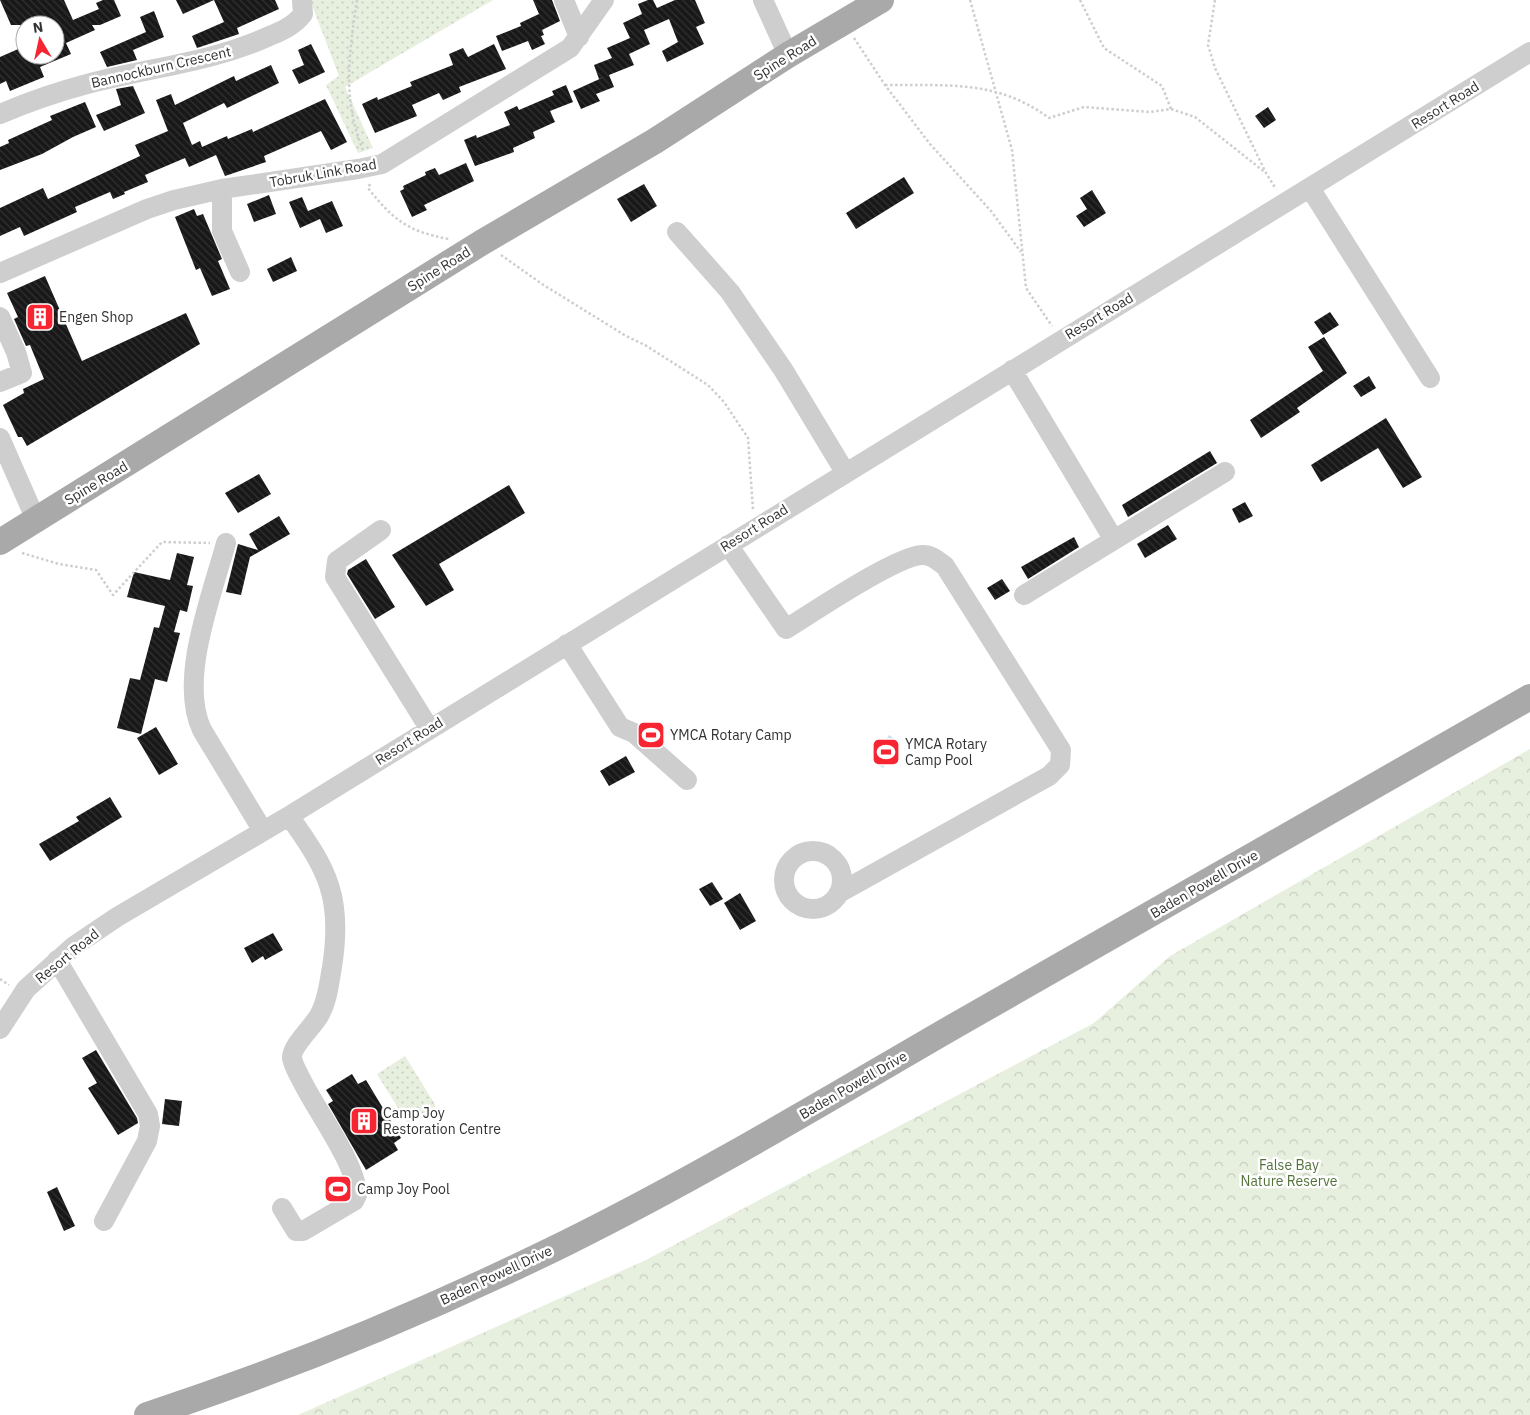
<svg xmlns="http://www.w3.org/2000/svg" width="1530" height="1415" viewBox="0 0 1530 1415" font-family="'IBM Plex Sans',sans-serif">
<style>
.grass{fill:url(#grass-dots)}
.forest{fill:url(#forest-crowns)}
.water{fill:#c9e0f0}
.building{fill:url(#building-back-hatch)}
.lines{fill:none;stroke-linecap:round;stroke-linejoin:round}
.path{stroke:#cecece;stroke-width:2.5;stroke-dasharray:2.5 2.5;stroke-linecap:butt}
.minor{stroke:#cecece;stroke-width:20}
.major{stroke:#a9a9a9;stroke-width:26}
.labels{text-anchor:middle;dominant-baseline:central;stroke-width:5;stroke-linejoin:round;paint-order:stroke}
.street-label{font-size:14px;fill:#313131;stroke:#fff}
.poi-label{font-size:14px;fill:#313131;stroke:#fff;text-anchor:start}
.park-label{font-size:14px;fill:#537239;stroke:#fff}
</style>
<defs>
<pattern id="grass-dots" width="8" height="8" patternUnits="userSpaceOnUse" patternTransform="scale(1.25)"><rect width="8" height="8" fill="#e7efdf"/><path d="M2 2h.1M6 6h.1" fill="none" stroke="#c7cdc0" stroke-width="1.8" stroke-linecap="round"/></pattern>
<pattern id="forest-crowns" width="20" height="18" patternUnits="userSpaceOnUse" patternTransform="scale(1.25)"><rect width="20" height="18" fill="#e7efdf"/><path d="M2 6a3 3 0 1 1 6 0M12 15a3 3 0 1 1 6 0" fill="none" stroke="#c7cdc0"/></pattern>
<pattern id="building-back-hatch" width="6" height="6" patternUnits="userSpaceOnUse" patternTransform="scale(1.25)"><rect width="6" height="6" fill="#181818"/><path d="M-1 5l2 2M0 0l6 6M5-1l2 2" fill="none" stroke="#313131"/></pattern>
</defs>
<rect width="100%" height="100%" fill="#fff"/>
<path class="grass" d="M310,0H493L345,87L373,148L358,153L326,85L339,76Z
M405,1056L436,1106L408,1124L377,1074Z"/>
<path class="forest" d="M1530,749V1415H298L644,1261L1094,1023L1170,956Z"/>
<path class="water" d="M889,735L900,743L883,768L872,761Z
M338,1176L350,1195L337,1202L325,1183Z"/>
<path class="building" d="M0,0H64L73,20L99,9L96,3L103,0H114L121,16L100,25H92L95,30L66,43L71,54L40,67L44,77L10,91L6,81L0,84V57L25,46V55H55V25H11Z
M176,0H214L183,14Z
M214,0H275L279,9L237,28L239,34L197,48L192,36L224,22Z
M533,0H552L560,21L542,30L544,35L541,36L545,44L532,50L528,41L502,51L496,36L521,26L520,23L539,14Z
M648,0H653L657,8L675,0H695L705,23L696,27L704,44L667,62L662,51L678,42L669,19L644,30L650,44L629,54L634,65L609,75L614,87L596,94L600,101L581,109L573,91L604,77L599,79L594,65L612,58L607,48L630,38L623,23L642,14L638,4Z
M154,11L164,37L133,50L137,60L107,67L100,52L146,32L140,17Z
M311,44L325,72L299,84L292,70L304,65L298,50Z
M494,44L506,69L459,87L461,92L443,100L439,93L412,105L417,116L375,133L362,104L377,97L378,100L412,86L410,82L453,65L449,54L463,48L468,57Z
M271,65L279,83L227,108L224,103L183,123L192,145L200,141L202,147L227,136L228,139L252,129L253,132L325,99L347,142L331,150L321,131L264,156L266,162L225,176L216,155L189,167L185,158L145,175L148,182L124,192L125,194L113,199L110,192L75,207L77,212L24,236L20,227L0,236V208L43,188L48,199L140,156L135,145L168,131L156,100L171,94L175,105L234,76L236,81Z
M566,85L573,102L550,111L555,122L533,132L535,138L513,148L514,152L475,166L464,140L476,135L477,138L510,125L504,112L517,106L519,110L554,95L552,91Z
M133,86L145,113L104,131L96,115L121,105L116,89Z
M85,102L96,127L73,137L42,154L0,170V147L9,143L8,140L52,120L50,116Z
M1268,107L1276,120L1264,128L1255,116Z
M466,163L474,181L424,205L427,210L412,217L400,191L404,189L403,186L426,175L425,172L435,168L439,175Z
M904,177L914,193L856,229L846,213Z
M644,184L657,206L631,222L617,199Z
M1092,190L1106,213L1084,227L1076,216L1087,209L1080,198Z
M269,195L276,214L254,222L247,204Z
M302,197L308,211L332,201L343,226L326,233L320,219L300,228L289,202Z
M194,209L197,216L203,214L222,259L218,261L230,289L212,296L200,268L196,270L175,217Z
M291,257L297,271L273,282L267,269Z
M45,276L82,361L186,313L200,344L27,446L22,437H18L3,405L24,393L23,389L44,379L30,345L26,346L14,319L18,317L7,293Z
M1330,312L1339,325L1323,335L1314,322Z
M1324,337L1347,373L1297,408L1300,412L1261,438L1250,420L1323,371L1308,347Z
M1369,376L1376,388L1361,397L1353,386Z
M1386,418L1422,477L1403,488L1378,448L1321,482L1311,465Z
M1210,451L1217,463L1128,517L1122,505Z
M259,474L271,494L238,513L225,493Z
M509,485L525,513L439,564L454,590L426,606L392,555Z
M1245,502L1253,516L1239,523L1232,509Z
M279,516L290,534L250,557L241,595L226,592L238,544L258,550L249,534Z
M1168,525L1177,539L1145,558L1137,544Z
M1074,537L1079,547L1028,579L1021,567Z
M177,553L194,557L187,585L193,586L187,612L180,610L174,632L180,633L167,682L155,679L141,734L117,728L130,678L140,680L154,627L159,628L165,606L127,597L134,572L170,580Z
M366,559L395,607L375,619L347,574L348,570Z
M1002,579L1010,591L995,600L987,588Z
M156,727L178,764L159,775L137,738Z
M626,756L635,772L609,786L600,771Z
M110,797L122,817L50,861L39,844L79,821L76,817Z
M712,882L723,899L710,906L699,889Z
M740,893L756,921L740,930L724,903Z
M273,933L283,950L265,960L263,956L252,963L244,948Z
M96,1050L137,1118L138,1123L118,1135L88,1088L97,1083L82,1058Z
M352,1074L358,1084L366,1080L401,1138L394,1143L398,1150L366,1170L328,1104L333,1101L326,1090Z
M165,1099L182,1101L179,1126L162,1124Z
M57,1187L75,1226L64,1231L47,1192Z"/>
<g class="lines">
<path class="path" d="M357,0C349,54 342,99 363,150
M970,0L1012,150L1026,288L1052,326
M1080,0L1104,48L1162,86L1171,109
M1215,0L1208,45L1215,68L1266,173L1276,189
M854,38L885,85L930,144L991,211L1021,252
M885,85C947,86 996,79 1049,118L1084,107L1150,112L1171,109L1195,117L1266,173
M370,184L368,188C393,220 409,232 449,239
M501,255L542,284L626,336L645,345L708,385L724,402L748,438L753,510
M22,553L59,564L96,570L113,595L162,542L210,543
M0,979L9,985"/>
<path class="minor" d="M564,0L579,37
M763,0L788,55
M0,114C28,102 57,92 87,84C147,68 208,63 265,38C279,32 293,27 303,14L302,0
M1310,188L1430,378
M222,189V231L240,272
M677,232L730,292L784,371L845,472
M0,273L147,209L174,200L222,189L358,169L382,164L570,48L604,0
M0,317L16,352L22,373L0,382
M1012,370L1114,540
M0,438L36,520
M381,530L337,561L335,577L429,728
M226,543C212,595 178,680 202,730L263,831
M728,545L786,629C812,613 896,556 922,555C931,554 938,561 945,566L1061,750L1060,765L1049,776L839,893
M1024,595L1225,472
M567,644L620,727L634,733L687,780
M784 880a29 29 0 1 1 58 0a29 29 0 1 1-58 0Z
M57,960L148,1114L150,1126L147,1141L104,1221
M0,1029L26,989L74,946L117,917L289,816L1530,52
M282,1208L296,1231H303L354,1201L357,1195C357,1164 315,1109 301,1079C298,1073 293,1065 292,1058C291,1046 314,1026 320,1014C328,999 329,983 332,967C343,898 328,870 289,816"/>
<path class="major" d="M0,542L481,243L655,141L788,55L881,0
M147,1415C291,1368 432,1309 568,1242C699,1177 825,1101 951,1028C1144,918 1336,806 1530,697"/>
</g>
<defs>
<symbol id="building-square" viewBox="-11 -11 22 22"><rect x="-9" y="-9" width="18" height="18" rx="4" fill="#f62531" stroke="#fff"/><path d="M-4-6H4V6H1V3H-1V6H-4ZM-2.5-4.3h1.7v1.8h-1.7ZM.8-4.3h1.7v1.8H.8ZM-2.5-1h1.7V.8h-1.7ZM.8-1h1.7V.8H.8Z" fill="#fff"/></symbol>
<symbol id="stadium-square" viewBox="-11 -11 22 22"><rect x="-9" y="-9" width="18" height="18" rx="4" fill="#f62531" stroke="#fff"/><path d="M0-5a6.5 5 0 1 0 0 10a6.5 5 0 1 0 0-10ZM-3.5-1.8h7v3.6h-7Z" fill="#fff"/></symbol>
</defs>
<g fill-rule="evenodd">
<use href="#building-square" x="24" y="301" width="32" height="32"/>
<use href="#stadium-square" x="635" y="719" width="32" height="32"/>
<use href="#stadium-square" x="870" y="736" width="32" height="32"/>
<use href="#building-square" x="348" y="1105" width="32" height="32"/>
<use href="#stadium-square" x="322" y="1173" width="32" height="32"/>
</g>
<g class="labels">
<g class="street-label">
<text transform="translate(785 58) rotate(-32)">Spine Road</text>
<text transform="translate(161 67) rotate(-13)">Bannockburn Crescent</text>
<text transform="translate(1445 105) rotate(-32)">Resort Road</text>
<text transform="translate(323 173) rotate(-10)">Tobruk Link Road</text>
<text transform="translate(439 269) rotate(-32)">Spine Road</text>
<text transform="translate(1099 316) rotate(-31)">Resort Road</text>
<text transform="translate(96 483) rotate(-31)">Spine Road</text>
<text transform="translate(754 528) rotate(-32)">Resort Road</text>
<text transform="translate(409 741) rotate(-32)">Resort Road</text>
<text transform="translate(1204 884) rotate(-30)">Baden Powell Drive</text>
<text transform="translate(67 956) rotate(-39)">Resort Road</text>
<text transform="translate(853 1085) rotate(-30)">Baden Powell Drive</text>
<text transform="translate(496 1275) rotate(-25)">Baden Powell Drive</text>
</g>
<g class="poi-label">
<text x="59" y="317">Engen Shop</text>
<text x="670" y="735">YMCA Rotary Camp</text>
<text x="905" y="744">YMCA Rotary<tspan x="905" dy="16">Camp Pool</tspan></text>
<text x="383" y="1113">Camp Joy<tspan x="383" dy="16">Restoration Centre</tspan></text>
<text x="357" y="1189">Camp Joy Pool</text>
</g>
<g class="park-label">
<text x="1289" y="1165">False Bay<tspan x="1289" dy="16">Nature Reserve</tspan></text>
</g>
</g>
<g transform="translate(40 40) rotate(351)"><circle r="24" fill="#ffffff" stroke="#adadad"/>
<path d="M0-4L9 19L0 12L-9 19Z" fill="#f62531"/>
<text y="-8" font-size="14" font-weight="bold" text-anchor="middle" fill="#313131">N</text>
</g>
</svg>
